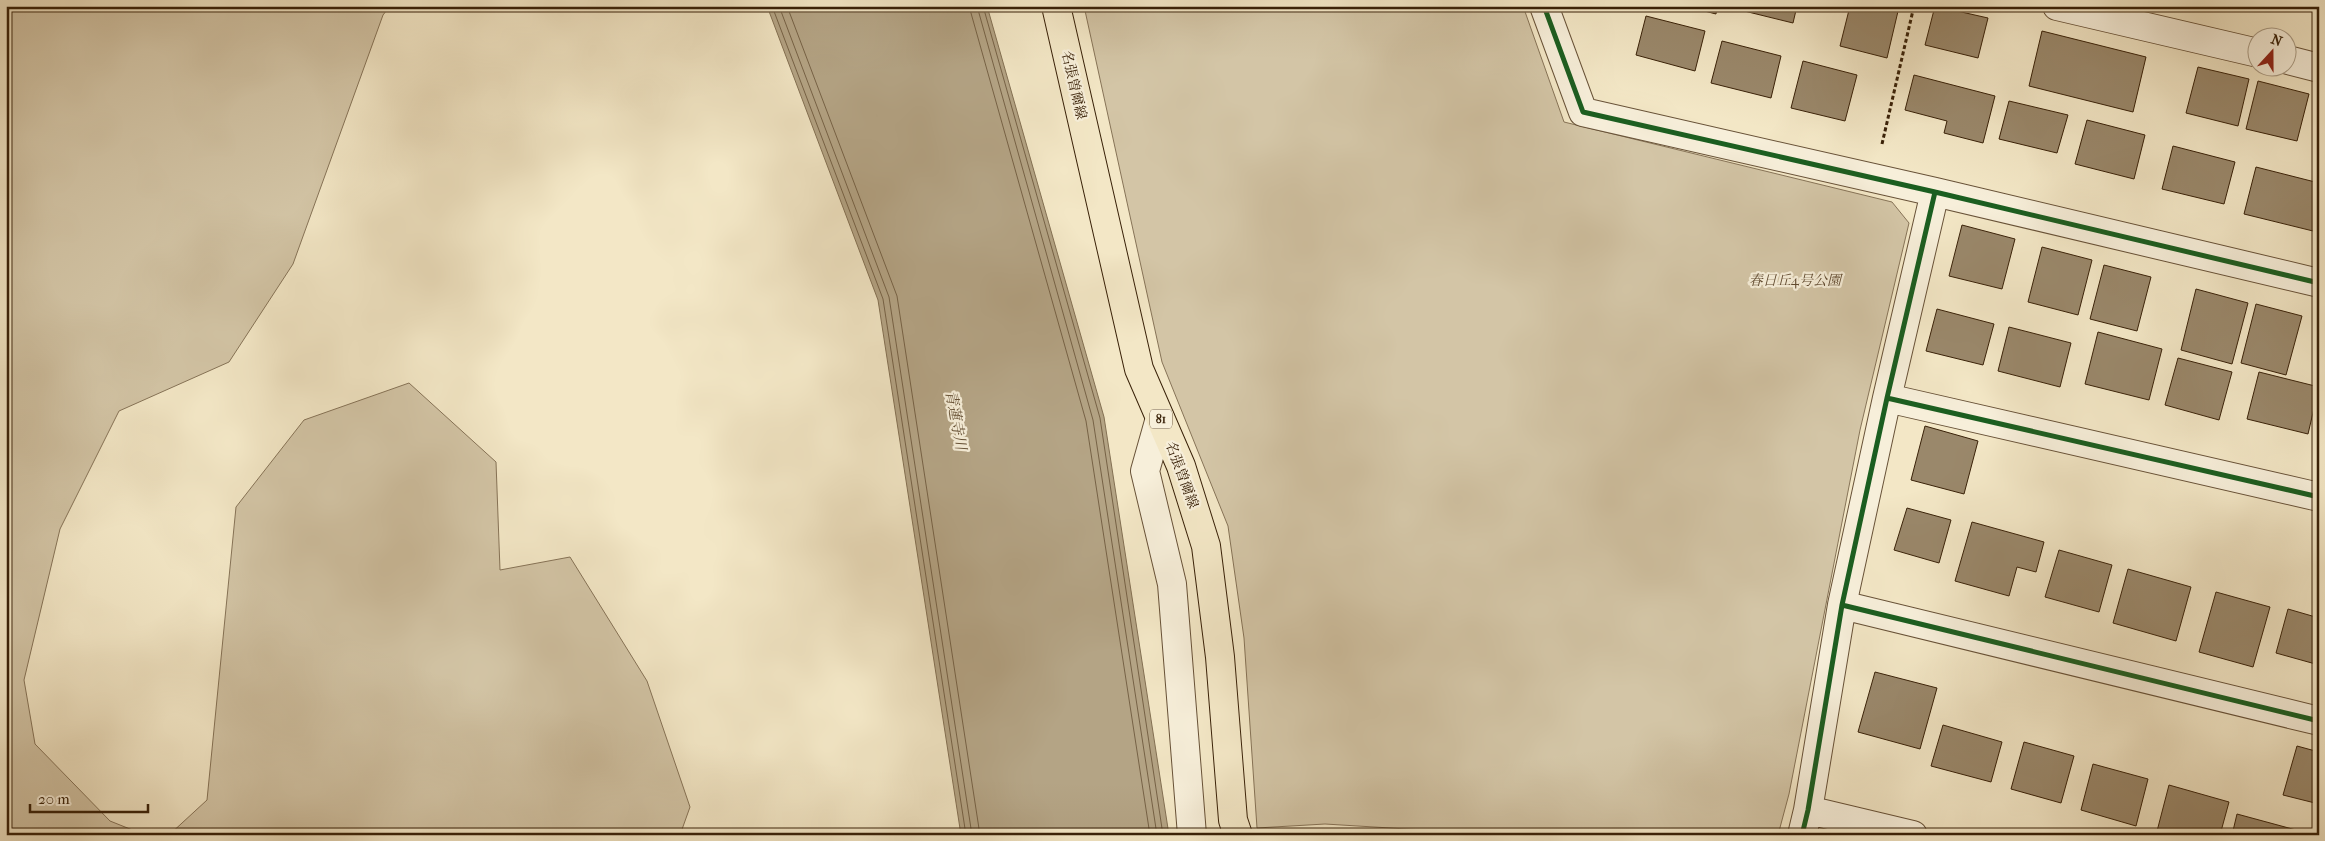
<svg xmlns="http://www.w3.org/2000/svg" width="2325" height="841" viewBox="0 0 2325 841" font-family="'IM FELL French Canon','Noto Serif JP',serif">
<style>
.green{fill:#d3c5a6;stroke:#867357}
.water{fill:#b4a485;stroke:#837053}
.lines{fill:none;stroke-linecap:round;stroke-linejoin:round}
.shore{stroke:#766246;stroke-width:1}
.building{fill:#9a886b;stroke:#392108}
.minor-casing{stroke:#685238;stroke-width:30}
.major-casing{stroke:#392108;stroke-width:30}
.path{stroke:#392108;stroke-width:3;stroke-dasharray:4 2.5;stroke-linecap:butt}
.minor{stroke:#f7efda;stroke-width:28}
.major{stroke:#f3e7c6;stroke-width:28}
.cycleway-casing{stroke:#f7efda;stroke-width:8}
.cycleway{stroke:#1b5e20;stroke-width:5}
.labels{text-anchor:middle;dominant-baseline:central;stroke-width:4.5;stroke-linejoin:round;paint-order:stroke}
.shield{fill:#f7efda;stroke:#725f47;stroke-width:1}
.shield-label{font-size:12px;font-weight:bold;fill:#392108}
.street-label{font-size:14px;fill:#392108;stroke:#f7efda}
.park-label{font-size:14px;font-style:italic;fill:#604a30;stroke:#f7efda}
.water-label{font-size:15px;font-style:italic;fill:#644f34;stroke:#f7efda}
</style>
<rect width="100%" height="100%" fill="#f3e7c6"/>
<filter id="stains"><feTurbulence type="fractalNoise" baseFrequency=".004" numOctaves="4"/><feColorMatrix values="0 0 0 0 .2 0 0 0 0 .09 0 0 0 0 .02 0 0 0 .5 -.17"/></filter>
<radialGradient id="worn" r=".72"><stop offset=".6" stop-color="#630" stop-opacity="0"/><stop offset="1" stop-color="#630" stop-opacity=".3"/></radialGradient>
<path class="green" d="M6,6H390L383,15L293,264L229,362L119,411L60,529L24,680L35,744L110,821L145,835H6Z
M1084,6H1523L1564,122L1892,202L1909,223L1860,430L1789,794L1778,835H1505L1325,824L1257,828L1244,638L1228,526L1162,362Z
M409,383L496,462L500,570L570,557L647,681L690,807L680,835H169L207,800L236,507L304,420Z"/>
<path class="water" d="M767,6H987L1104,417L1169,835H961L878,300Z"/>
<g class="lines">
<path class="shore" d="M772,6L883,299L966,835
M779,6L889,297L972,835
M787,6L897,296L980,835
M969,6L1086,421L1150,835
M977,6L1093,420L1157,835
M983,6L1100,418L1163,835"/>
</g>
<path class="building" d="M1685,6H1717L1716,14Z
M1732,6H1797L1793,23L1732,8Z
M1850,6L1899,7L1887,58L1840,46Z
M1935,6L1988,18L1978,58L1925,45Z
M1646,16L1705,31L1695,71L1636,55Z
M2042,31L2146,57L2133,112L2029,86Z
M1722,41L1781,56L1771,98L1711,83Z
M1803,61L1857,75L1845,121L1791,108Z
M2198,67L2249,79L2238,126L2186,113Z
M1914,75L1995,96L1983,143L1944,133L1947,121L1905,110Z
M2258,81L2309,94L2297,141L2246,129Z
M2009,101L2068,115L2057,153L1999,139Z
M2087,120L2145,135L2134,179L2075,164Z
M2173,146L2235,162L2224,204L2162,189Z
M2256,167L2319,183V208L2313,231L2244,214Z
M1962,225L2015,239L2002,289L1949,276Z
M2042,247L2092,260L2078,315L2028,302Z
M2104,265L2151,277L2137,331L2090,319Z
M2196,289L2248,303L2232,364L2181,350Z
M2256,304L2302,316L2286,375L2241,363Z
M1937,309L1994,324L1983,365L1926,351Z
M2009,327L2071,343L2060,387L1998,371Z
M2098,332L2162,349L2149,400L2085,384Z
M2178,358L2232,372L2219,420L2165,405Z
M2259,372L2319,387L2308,434L2247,419Z
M1925,426L1978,441L1964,494L1911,480Z
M1907,508L1951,520L1939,563L1894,550Z
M1972,522L2044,542L2036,572L2017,567L2009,596L1955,581Z
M2059,550L2112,565L2099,612L2045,597Z
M2128,569L2191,587L2176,641L2113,623Z
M2216,592L2270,607L2253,667L2199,652Z
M2288,609L2319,618V665L2276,653Z
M1875,672L1937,688L1920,749L1858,732Z
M1943,725L2002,742L1991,782L1931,766Z
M2024,742L2074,756L2061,803L2011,789Z
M2297,746L2319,752V804L2283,795Z
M2093,764L2148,779L2136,826L2081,810Z
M2169,785L2229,802L2220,835H2156Z
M2237,814L2296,830L2295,835H2232Z"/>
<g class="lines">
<defs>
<path id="minor" d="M1544,6L1583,112L1935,192L2319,283
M2057,6L2258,53
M2288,60L2319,68
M1887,398L2319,497
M1160,418L1145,471L1172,584L1192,835
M1842,605L2319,721
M1808,810L1913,835
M1802,835L1808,810L1842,605L1887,398L1935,192"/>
<path id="major" d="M1056,6L1139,369L1181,466L1206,546L1220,657L1233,820L1238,835"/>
</defs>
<use href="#minor" class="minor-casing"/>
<use href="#major" class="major-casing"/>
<path class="path" d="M1882,144L1914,6"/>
<use href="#minor" class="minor"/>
<use href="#major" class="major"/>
<defs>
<path id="cycleway" d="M1544,6L1583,112L1935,192L2319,283
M1887,398L2319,497
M1842,605L2319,721
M1802,835L1808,810L1842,605L1887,398L1935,192"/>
</defs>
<use href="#cycleway" class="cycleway-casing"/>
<use href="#cycleway" class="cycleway"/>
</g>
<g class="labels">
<rect class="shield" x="1150" y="409.5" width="22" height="19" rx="4"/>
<g class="shield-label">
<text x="1161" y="419">81</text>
</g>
<g class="street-label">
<text transform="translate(1074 85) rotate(77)">名張曽爾線</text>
<text transform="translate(1182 475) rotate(70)">名張曽爾線</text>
</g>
<g class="park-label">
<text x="1795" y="280">春日丘4号公園</text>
</g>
<g class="water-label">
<text transform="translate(956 420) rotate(80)">青蓮寺川</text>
</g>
</g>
<rect width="2325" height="841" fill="none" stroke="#f3e7c6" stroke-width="25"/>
<rect x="8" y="8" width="2310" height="826" fill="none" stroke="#392108" stroke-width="2.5"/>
<rect x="12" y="12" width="2300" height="816" fill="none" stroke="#392108"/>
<g transform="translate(2272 52) rotate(21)"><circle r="24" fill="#f7efda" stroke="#ab9d86"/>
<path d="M0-4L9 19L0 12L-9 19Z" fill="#8f2418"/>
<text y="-8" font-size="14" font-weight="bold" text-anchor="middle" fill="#392108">N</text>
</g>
<path d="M30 804v8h118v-8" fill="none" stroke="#392108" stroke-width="2.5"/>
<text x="38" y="804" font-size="15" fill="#392108" stroke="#f7efda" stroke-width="4" paint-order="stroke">20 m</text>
<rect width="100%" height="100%" filter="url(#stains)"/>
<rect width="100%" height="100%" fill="url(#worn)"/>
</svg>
